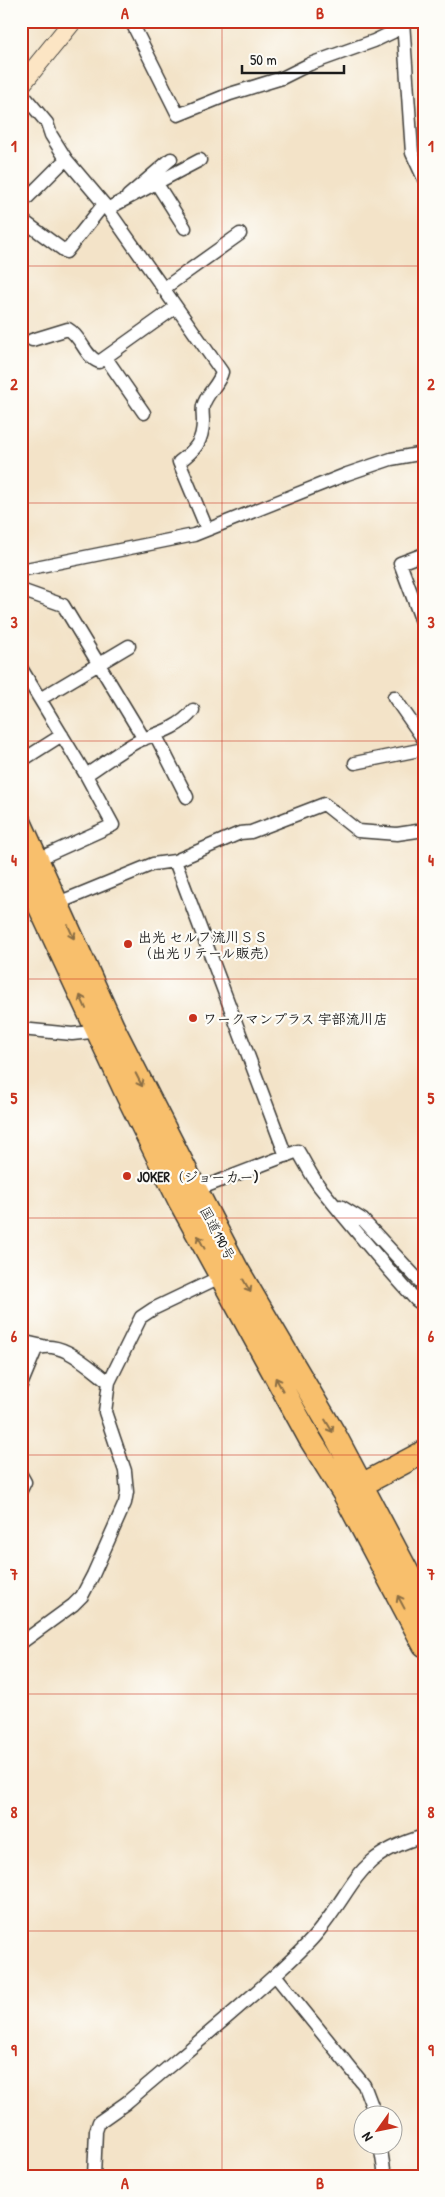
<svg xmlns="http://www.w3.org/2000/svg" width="445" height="2197" viewBox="0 0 445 2197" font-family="'Patrick Hand','Klee One',sans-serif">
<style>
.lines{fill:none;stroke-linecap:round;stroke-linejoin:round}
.street-casing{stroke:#3c3a36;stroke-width:15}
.secondary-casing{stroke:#3c3a36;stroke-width:20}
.highway-casing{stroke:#3c3a36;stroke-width:25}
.street{stroke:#fff;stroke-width:12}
.secondary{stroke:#fce5c4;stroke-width:18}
.highway{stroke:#f8bf6c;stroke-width:22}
.oneway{stroke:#8a6e44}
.grid{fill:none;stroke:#c8321e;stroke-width:1;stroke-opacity:0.55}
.poi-dot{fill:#c8321e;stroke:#fdfcf7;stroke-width:2}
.labels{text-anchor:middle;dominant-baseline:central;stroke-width:4.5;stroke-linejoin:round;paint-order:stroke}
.poi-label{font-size:14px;font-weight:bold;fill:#1c1c1c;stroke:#fdfcf7;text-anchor:start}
.street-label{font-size:14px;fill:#1c1c1c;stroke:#fdfcf7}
.neatline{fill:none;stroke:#c8321e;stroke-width:2}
.grid-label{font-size:16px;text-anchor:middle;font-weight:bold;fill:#c8321e}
</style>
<rect width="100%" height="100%" fill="#fdfcf7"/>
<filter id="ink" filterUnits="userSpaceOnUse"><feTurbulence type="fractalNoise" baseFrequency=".02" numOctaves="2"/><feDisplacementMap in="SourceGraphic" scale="10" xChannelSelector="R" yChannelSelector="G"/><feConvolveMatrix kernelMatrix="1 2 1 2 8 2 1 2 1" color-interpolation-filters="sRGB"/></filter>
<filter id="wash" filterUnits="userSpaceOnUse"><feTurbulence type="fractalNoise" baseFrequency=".0096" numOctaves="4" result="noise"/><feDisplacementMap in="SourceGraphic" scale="20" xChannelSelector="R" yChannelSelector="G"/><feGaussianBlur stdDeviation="1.12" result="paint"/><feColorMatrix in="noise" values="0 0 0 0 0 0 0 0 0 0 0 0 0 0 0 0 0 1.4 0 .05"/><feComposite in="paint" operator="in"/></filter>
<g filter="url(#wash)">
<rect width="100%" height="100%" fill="#f3e3c8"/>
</g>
<g filter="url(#ink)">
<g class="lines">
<defs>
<path id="street" d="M131,21L178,115L230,94L282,78L310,64L374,41L393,32L406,21
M403,21L412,153L424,179
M21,92L47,123L51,135L66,159L104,204L222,372C219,385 207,392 203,406C202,410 203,416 203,421C203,442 195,450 179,462L207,529
M157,184L185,228
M128,196L171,159
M21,204L66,159
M107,209L200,160
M21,219L66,252L104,204
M163,289L240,234
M32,340L68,329C82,337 84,356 99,362L176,307
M106,358L144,413
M424,554L400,563L424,627
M21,570L194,535L347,474L391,459L424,453
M21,590L63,605L144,739
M21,668L86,775L113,825L38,859
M394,697L424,740
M40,699L129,646
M156,736L187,797
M21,761L62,735
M355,763L424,749
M86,775C102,765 127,745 143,739C160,733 182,726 193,710
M175,861L286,1156
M58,903L153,864L175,861L240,833L251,832L324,804L358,831L397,834L424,830
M21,1029L72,1034L101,1031
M196,1190L298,1151C306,1164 313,1180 323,1191C353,1228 384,1265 416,1300L424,1306
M340,1206L363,1220L424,1286
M21,1341L43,1346
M21,1385L36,1349C61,1338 90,1368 109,1382
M21,1475L25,1482L21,1490
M21,1643L73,1605L82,1596L93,1575L125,1503L127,1492L125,1471L105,1412L109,1382L141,1317L153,1309L220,1277
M275,1975L364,2085L375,2114
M380,2144L385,2176
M94,2176L96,2131L99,2122L126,2103C175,2061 227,2019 275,1975C290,1961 306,1947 318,1932C358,1883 355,1856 424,1836"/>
<path id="secondary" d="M21,85L73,21"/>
<path id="highway" d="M21,824L113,1027L196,1190L236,1267L335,1435L424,1603
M21,867L128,1097L180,1202L310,1439L344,1494L424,1645
M350,1491L424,1452"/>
</defs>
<use href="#street" class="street-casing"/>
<use href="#secondary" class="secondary-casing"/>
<use href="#highway" class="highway-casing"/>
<use href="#street" class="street"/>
<use href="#secondary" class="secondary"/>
<use href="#highway" class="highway"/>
</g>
<defs><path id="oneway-shaft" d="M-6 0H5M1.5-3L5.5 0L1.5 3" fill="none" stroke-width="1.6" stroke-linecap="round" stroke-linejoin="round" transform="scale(1.25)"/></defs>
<g class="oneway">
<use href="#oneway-shaft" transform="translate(71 932) rotate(66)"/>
<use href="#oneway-shaft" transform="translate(83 1002) rotate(-114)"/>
<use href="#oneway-shaft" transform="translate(139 1080) rotate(63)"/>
<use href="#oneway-shaft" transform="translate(201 1242) rotate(-118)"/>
<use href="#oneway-shaft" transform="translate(247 1286) rotate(60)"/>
<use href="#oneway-shaft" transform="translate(279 1384) rotate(-119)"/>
<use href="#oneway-shaft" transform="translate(329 1426) rotate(59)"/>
<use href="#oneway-shaft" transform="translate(401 1602) rotate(-118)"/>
</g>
</g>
<path class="grid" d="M222,21V2176M21,266H424M21,503H424M21,741H424M21,979H424M21,1218H424M21,1455H424M21,1694H424M21,1931H424"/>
<g class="poi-dot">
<circle cx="128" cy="944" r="5"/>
<circle cx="193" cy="1018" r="5"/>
<circle cx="127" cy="1176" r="5"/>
</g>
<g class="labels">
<g class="poi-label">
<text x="138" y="936">出光 セルフ流川ＳＳ<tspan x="138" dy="16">（出光リテール販売）</tspan></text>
<text x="203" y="1018">ワークマンプラス 宇部流川店</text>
<text x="137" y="1176">JOKER（ジョーカー)</text>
</g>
<g class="street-label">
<text transform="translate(218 1233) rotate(62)">国道190号</text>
</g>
</g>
<rect width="445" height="2197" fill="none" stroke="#fdfcf7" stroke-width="55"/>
<g transform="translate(378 2130) rotate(237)"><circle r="24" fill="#fdfcf7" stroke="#a3a29f"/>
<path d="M0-4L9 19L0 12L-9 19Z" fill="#c8321e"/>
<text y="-8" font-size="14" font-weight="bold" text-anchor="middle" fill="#1c1c1c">N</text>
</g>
<path d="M242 65v8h102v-8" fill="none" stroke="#1c1c1c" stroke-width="2.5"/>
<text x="250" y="65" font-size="15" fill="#1c1c1c" stroke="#fdfcf7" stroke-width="4" paint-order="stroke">50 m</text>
<rect x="28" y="28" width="390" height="2142" class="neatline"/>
<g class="grid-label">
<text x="125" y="19">A</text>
<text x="320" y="19">B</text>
<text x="14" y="152">1</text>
<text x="431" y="152">1</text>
<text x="14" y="390">2</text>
<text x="431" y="390">2</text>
<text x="14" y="628">3</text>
<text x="431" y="628">3</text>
<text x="14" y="866">4</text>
<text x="431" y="866">4</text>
<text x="14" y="1104">5</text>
<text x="431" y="1104">5</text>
<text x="14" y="1342">6</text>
<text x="431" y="1342">6</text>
<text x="14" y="1580">7</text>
<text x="431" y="1580">7</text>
<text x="14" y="1818">8</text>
<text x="431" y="1818">8</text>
<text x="14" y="2056">9</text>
<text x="431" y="2056">9</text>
<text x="125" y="2189">A</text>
<text x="320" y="2189">B</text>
</g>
</svg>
